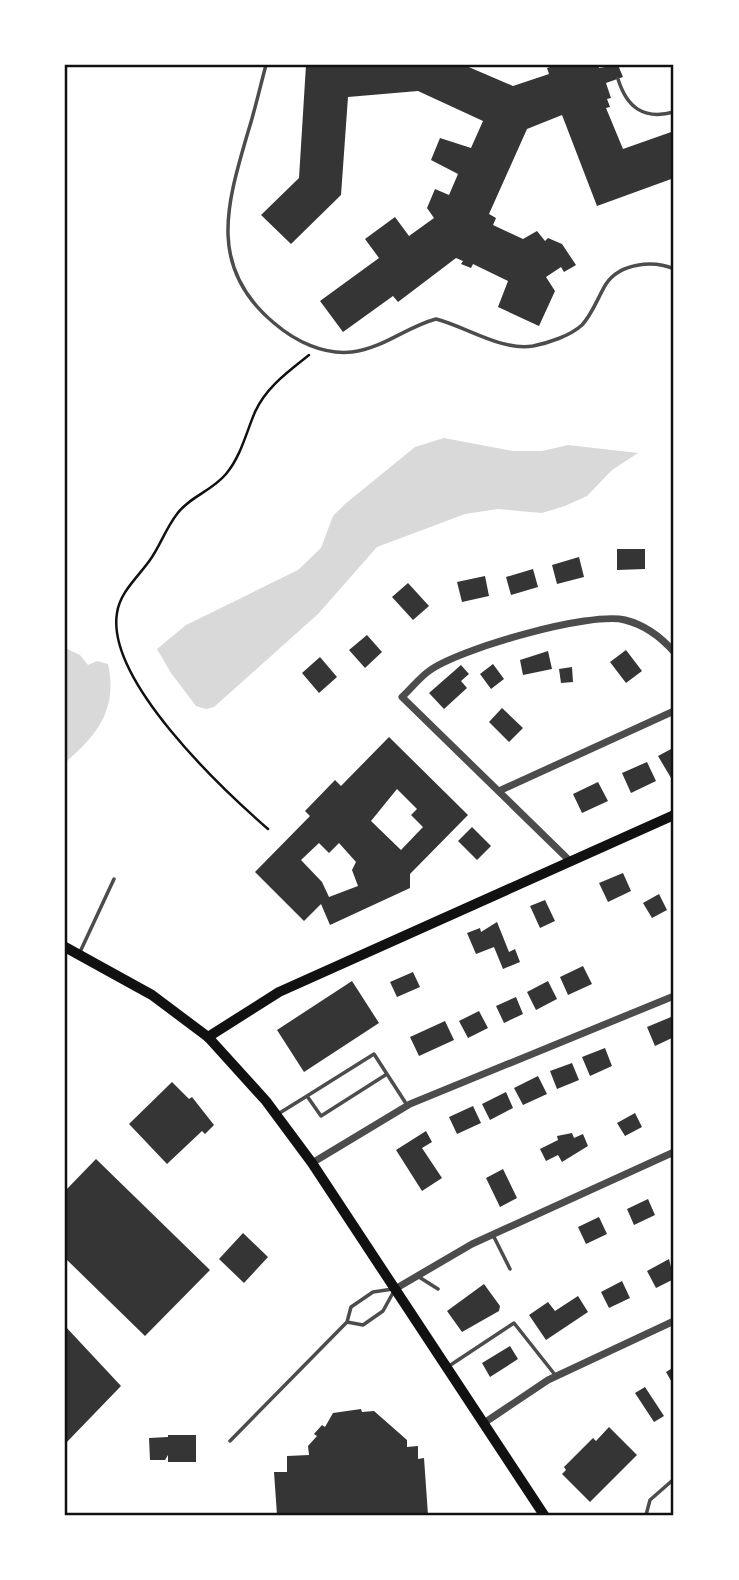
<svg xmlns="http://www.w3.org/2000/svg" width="739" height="1580" viewBox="0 0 739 1580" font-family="Rubik,sans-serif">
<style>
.water{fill:#d9d9d9}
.building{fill:#353535;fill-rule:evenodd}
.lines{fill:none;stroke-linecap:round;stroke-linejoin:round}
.path{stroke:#111;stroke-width:2.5}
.service{stroke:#4c4c4c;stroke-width:3.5}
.minor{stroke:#4c4c4c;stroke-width:7}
.secondary{stroke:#111;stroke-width:10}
.primary{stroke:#111;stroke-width:10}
.neatline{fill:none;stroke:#111;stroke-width:2.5}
</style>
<rect width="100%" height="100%" fill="#fff"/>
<path class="water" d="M444,438L513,451H542L568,445L638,453L612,470L587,496L565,506L542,513L498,509L465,514L377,547L318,614L214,707L206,709L196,706L171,673L157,649L186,625L298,570L321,548L333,516L345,504L415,447Z
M65,648L80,655L88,665L97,661L108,664C118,710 97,735 65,763Z"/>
<path class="building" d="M306,65H464L513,86L549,74L547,68L556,65H598L599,68L618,65L623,77L606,83L611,98L607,99L610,107L606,108L623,149L674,131V178L597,206L562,115L527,129L489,214L496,218L493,225L523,239L537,231L545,241L548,238L562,244L576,265L564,272L561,267L546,277L555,291L539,326L498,307L508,281L473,264L471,268L461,264L463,261L456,258L398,302L393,296L343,332L320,301L379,258L365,239L395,217L409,236L434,218L427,208L435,189L449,195L458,174L431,160L440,138L471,148L483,121L418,91L348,97L341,195L291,244L261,215L299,178Z
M617,549H645V569L617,570Z
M579,557L584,577L557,584L552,565Z
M533,569L538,587L511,595L506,577Z
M485,576L489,596L462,602L457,582Z
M408,583L429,606L413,620L392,597Z
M367,635L382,652L365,668L349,650Z
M626,650L642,671L626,683L610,662Z
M548,651L552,669L523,675L520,660Z
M320,657L337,677L319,693L302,673Z
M493,664L504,679L491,689L480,674Z
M461,665L469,674L461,681L467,688L444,709L429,693Z
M572,667L573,682L561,683L559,669Z
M502,708L523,728L509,742L489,722Z
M389,737L468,815L410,874V888L330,925L321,904L304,921L255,872L310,816L305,811L335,780L341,786ZM397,789L417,809L411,815L423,827L401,850L371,821ZM319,843L329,853L339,843L356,862L352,870L358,886L329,897L322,882L301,860Z
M673,748L674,777L671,778L658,756Z
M647,762L656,781L631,793L622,773Z
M598,782L608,801L582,813L573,794Z
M472,827L491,846L477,860L458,841Z
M623,873L631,891L608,902L599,883Z
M659,894L667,910L652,918L643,903Z
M545,900L555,921L540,928L530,906Z
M497,922L509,952L515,949L520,962L503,969L494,947L476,954L467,933L480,928L481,932Z
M583,966L592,984L568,995L560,977Z
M413,972L420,987L397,997L390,982Z
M352,981L379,1023L304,1072L277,1030Z
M548,981L557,999L536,1010L527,992Z
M516,997L523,1014L504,1023L496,1006Z
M479,1011L488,1028L468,1038L459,1021Z
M671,1017L674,1037L655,1046L647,1027Z
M445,1021L454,1040L419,1056L410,1037Z
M605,1048L612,1066L590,1076L582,1057Z
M572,1063L579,1080L557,1089L550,1071Z
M538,1076L547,1094L523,1105L514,1088Z
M172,1082L189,1099L192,1097L214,1125L205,1134L202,1131L167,1164L129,1124Z
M506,1092L513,1108L490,1120L482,1104Z
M473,1106L481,1123L457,1134L449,1117Z
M635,1113L642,1127L625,1136L617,1123Z
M426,1131L432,1142L422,1148L442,1178L422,1191L396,1150Z
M572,1133L574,1138L583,1134L588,1146L562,1162L558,1155L546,1161L540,1149L558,1140L557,1136Z
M96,1159L210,1270L145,1336L65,1258V1191Z
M503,1169L517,1198L500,1207L486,1178Z
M648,1199L655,1215L634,1225L627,1209Z
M599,1217L607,1234L586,1244L578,1227Z
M243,1233L268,1257L244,1283L219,1259Z
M669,1259L674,1279L656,1288L647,1271Z
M622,1281L630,1298L609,1308L601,1292Z
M484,1284L500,1306L499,1311L462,1332L447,1311Z
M578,1296L588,1312L546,1340L529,1315L548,1302L555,1311Z
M65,1326L121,1386L65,1444Z
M510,1346L518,1359L490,1377L482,1363Z
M674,1367V1386L666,1372Z
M645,1387L664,1416L654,1422L635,1393Z
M361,1409L362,1412L374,1411L407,1440V1447L418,1446V1459L424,1458L428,1515H277L274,1472H287V1456L309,1455L308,1446L317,1436L314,1434L322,1425L325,1427L333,1413Z
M609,1427L637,1455L590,1502L562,1474L566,1470L564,1467L593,1438L596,1441Z
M168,1435H196V1462H168V1455L165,1460H150L149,1438L168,1437Z"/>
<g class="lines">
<path class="path" d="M268,829C221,788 106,680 117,613C120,592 138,577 150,560C160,546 166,528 177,514C189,497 212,491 226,474C241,456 246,433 255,412C266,387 289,371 309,355"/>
<path class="service" d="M266,65C260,87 255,110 248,132C227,204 207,267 274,323C295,341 323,355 352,352C384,348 406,327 436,319C467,327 501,351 533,346C548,343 570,336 582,325C593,313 598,297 606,284C620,263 653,260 674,269
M618,79C627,108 644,120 674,112
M80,952L114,879
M307,1096L374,1054L407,1105
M278,1114L307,1096L321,1116L387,1074
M493,1235L510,1269
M419,1277L438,1289
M347,1322L363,1325L383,1311L394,1291
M449,1366L514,1323L556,1376
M230,1441L347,1322L351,1307L373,1292L393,1289
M646,1515L650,1500L674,1479"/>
<path class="minor" d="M499,791L674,711
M571,862L402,697C411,689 419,678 429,671C458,649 591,611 625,620C645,625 661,637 674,652
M312,1163L410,1104L674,996
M395,1289L472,1244L674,1152
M484,1423L548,1380L674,1321"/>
<path class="secondary" d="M208,1037L279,992L674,815"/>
<path class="primary" d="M65,947L152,995L208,1037L266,1101L312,1163L544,1515"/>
</g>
<rect width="739" height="1580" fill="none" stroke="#ffffff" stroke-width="133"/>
<rect x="66" y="66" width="606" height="1448" class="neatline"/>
</svg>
